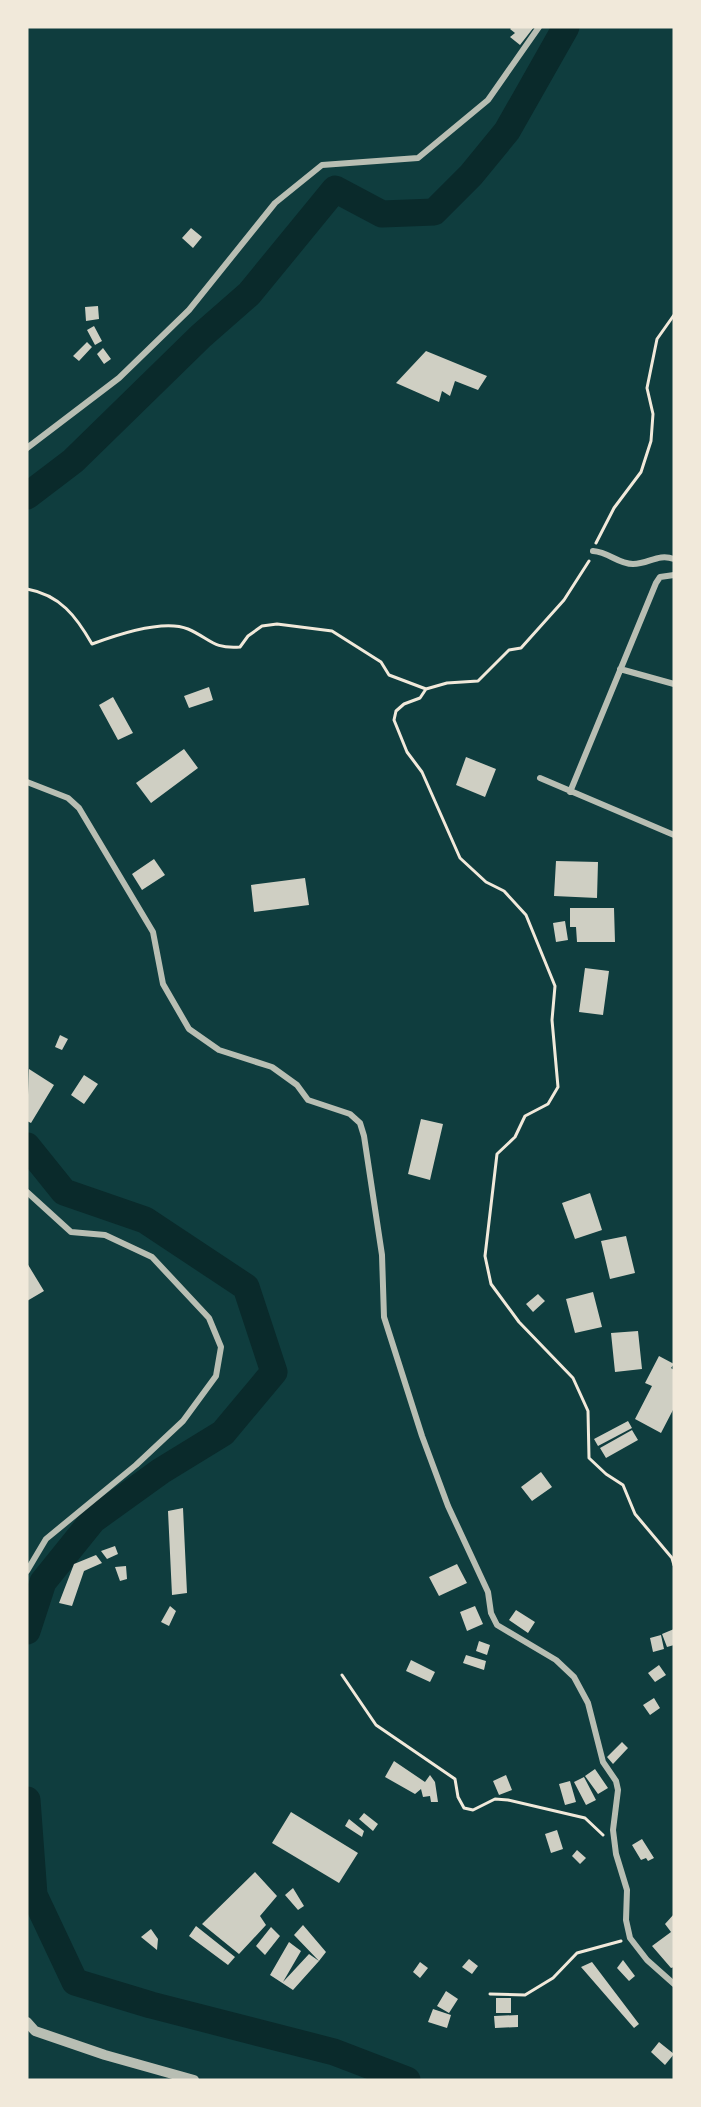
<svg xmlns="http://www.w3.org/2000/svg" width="701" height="2107" viewBox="0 0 701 2107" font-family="Lato,sans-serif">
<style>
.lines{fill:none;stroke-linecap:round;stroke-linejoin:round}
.river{stroke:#0a2a2b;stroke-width:27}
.building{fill:#cfcfc3}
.path{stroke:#f1e9da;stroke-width:3}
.minor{stroke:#b8beb3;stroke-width:6}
.tertiary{stroke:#b8beb3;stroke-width:10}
</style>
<rect width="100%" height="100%" fill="#0f3d3e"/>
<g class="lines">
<path class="river" d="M27,496L73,461L201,336L249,294L335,189L382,214L434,212L471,175L507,131L566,27
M27,1146L64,1192L145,1220L246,1287L274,1372L223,1433L161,1471L93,1520L43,1582L27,1631
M27,1800L34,1895L75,1982L151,2005L334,2052L407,2080"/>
</g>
<path class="building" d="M512,27H534L520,45L510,37L515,33L510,29Z
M191,228L202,237L193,248L182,238Z
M98,306L99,319L86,321L85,307Z
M94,326L102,341L95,345L87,330Z
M87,342L92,347L79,361L73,356Z
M103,348L111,359L104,364L97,354Z
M426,351L487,376L478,390L455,381L450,396L442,391L439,402L396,383Z
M209,687L213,700L189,708L184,696Z
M113,697L133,733L118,740L99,705Z
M184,749L198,768L151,803L136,783Z
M466,757L496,769L485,797L456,785Z
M154,859L165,875L142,890L132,874Z
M556,861L598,862L597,898L554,896Z
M305,878L309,905L254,912L251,885Z
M570,908H614L615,942H577L576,927H570Z
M565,921L568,940L556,942L553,923Z
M585,968L609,971L603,1015L579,1012Z
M60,1035L68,1039L62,1050L55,1047Z
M29,1069L54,1085L31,1123L27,1121Z
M84,1075L98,1084L84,1104L71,1095Z
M421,1119L443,1124L430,1180L408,1174Z
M590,1193L602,1230L575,1239L562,1203Z
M626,1236L635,1273L610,1279L601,1241Z
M27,1263L44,1291L27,1301Z
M593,1292L602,1327L575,1333L566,1299Z
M538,1294L545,1301L533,1312L526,1304Z
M638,1331L642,1369L615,1372L611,1333Z
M659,1356L674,1364L671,1368L674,1370V1408L661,1433L635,1419L652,1386L645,1383Z
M628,1421L632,1428L598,1446L594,1439Z
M632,1430L638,1440L606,1458L600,1448Z
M541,1472L552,1487L532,1501L521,1487Z
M183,1508L187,1593L172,1595L168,1511Z
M115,1546L118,1554L107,1559L101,1551Z
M96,1555L102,1563L84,1571L72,1606L59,1603L74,1564Z
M457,1564L467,1583L439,1596L429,1577Z
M126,1566L127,1579L120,1581L115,1567Z
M170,1606L176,1611L169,1626L161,1622Z
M475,1606L483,1624L467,1631L460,1612Z
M516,1610L535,1622L528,1633L509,1620Z
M674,1629V1645L667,1647L662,1634Z
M661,1635L664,1649L653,1652L650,1638Z
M479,1641L490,1645L487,1655L476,1651Z
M466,1655L486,1661L484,1670L463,1663Z
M411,1660L435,1672L430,1682L406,1671Z
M659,1665L666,1675L655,1682L648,1673Z
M654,1698L660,1708L650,1715L643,1705Z
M622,1742L628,1748L613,1764L607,1757Z
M394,1761L425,1782L430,1775L435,1782L438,1802H431L430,1796L423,1797L421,1789L415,1794L385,1777Z
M595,1769L608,1788L598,1794L585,1776Z
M506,1775L512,1790L499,1795L493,1781Z
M584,1777L596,1800L586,1805L574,1782Z
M570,1781L576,1802L565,1805L559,1784Z
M291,1812L358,1853L339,1883L272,1843Z
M364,1813L378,1824L373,1831L359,1819Z
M349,1819L364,1831L362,1837L345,1826Z
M557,1830L563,1849L551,1853L545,1834Z
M642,1839L654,1858L648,1861L646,1858L641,1860L632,1845Z
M577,1850L586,1858L580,1864L572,1856Z
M255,1872L277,1896L260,1916L266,1925L239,1954L202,1924Z
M293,1888L304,1906L298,1910L285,1895Z
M674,1914V1967L671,1968L652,1946L671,1932L665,1924Z
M303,1925L326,1952L319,1961L293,1990L270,1975L289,1942L301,1951L283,1982L309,1954L319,1961L294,1935Z
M196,1926L235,1957L228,1965L189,1936Z
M271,1927L280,1936L265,1955L256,1946Z
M151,1929L158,1939L157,1950L141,1937Z
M469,1959L478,1966L472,1974L462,1967Z
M623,1960L635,1976L629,1981L617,1968Z
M420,1962L428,1968L420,1978L413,1972Z
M592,1962L639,2024L634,2028L581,1967Z
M446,1991L458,1999L449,2013L437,2006Z
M496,1998H511V2013H496Z
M433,2009L451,2015L447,2028L428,2022Z
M518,2015V2027L495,2028L494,2016Z
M659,2042L674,2054L665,2065L651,2052Z"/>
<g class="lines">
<path class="path" d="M596,543L614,508L641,472L651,441L653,414L647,388L657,339L674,315
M589,561L564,600L521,648L509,650L478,681L447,683L426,689L420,698L404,704L396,711L394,720L407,752L422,772L460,858L486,882L504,891L526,915L555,986L552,1020L558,1087L548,1104L525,1116L515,1137L497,1154L485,1256L491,1284L519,1322L573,1378L588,1411L589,1458L606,1474L623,1485L635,1514L672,1558L674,1565
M27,589C60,595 76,616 92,644C116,635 164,619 188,629C211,639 212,649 240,647L248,636L262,626L277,624L332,631L381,662L389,675L426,689
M342,1675L376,1725L455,1779L458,1797L464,1808L473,1810L495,1799L508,1800L585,1818L603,1835
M490,1994L525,1995L553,1978L577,1953L621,1941"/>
<path class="minor" d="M27,448L119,378L189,310L275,203L322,165L418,158L488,100L539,27
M593,551C609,552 618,564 633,564C649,564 658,553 674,559
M620,669L674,684
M540,778L674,835
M27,782L68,798L79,808L153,932L163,984L189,1029L219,1050L272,1067L297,1085L308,1100L350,1114L360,1123L364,1136L382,1255L384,1317L422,1436L448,1506L488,1592L491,1613L497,1625L556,1660L574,1677L588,1703L603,1762L616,1781L618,1790L613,1830L616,1854L627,1890L626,1920L630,1938L647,1960L674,1984
M570,792L656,583L660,577L674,575
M27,1192L71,1232L105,1235L152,1257L209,1318L221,1347L216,1376L183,1421L136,1465L46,1539L27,1571"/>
<path class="tertiary" d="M27,2022L35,2031L105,2055L194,2080"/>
</g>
<rect width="701" height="2107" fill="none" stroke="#f1e9da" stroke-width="57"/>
</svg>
